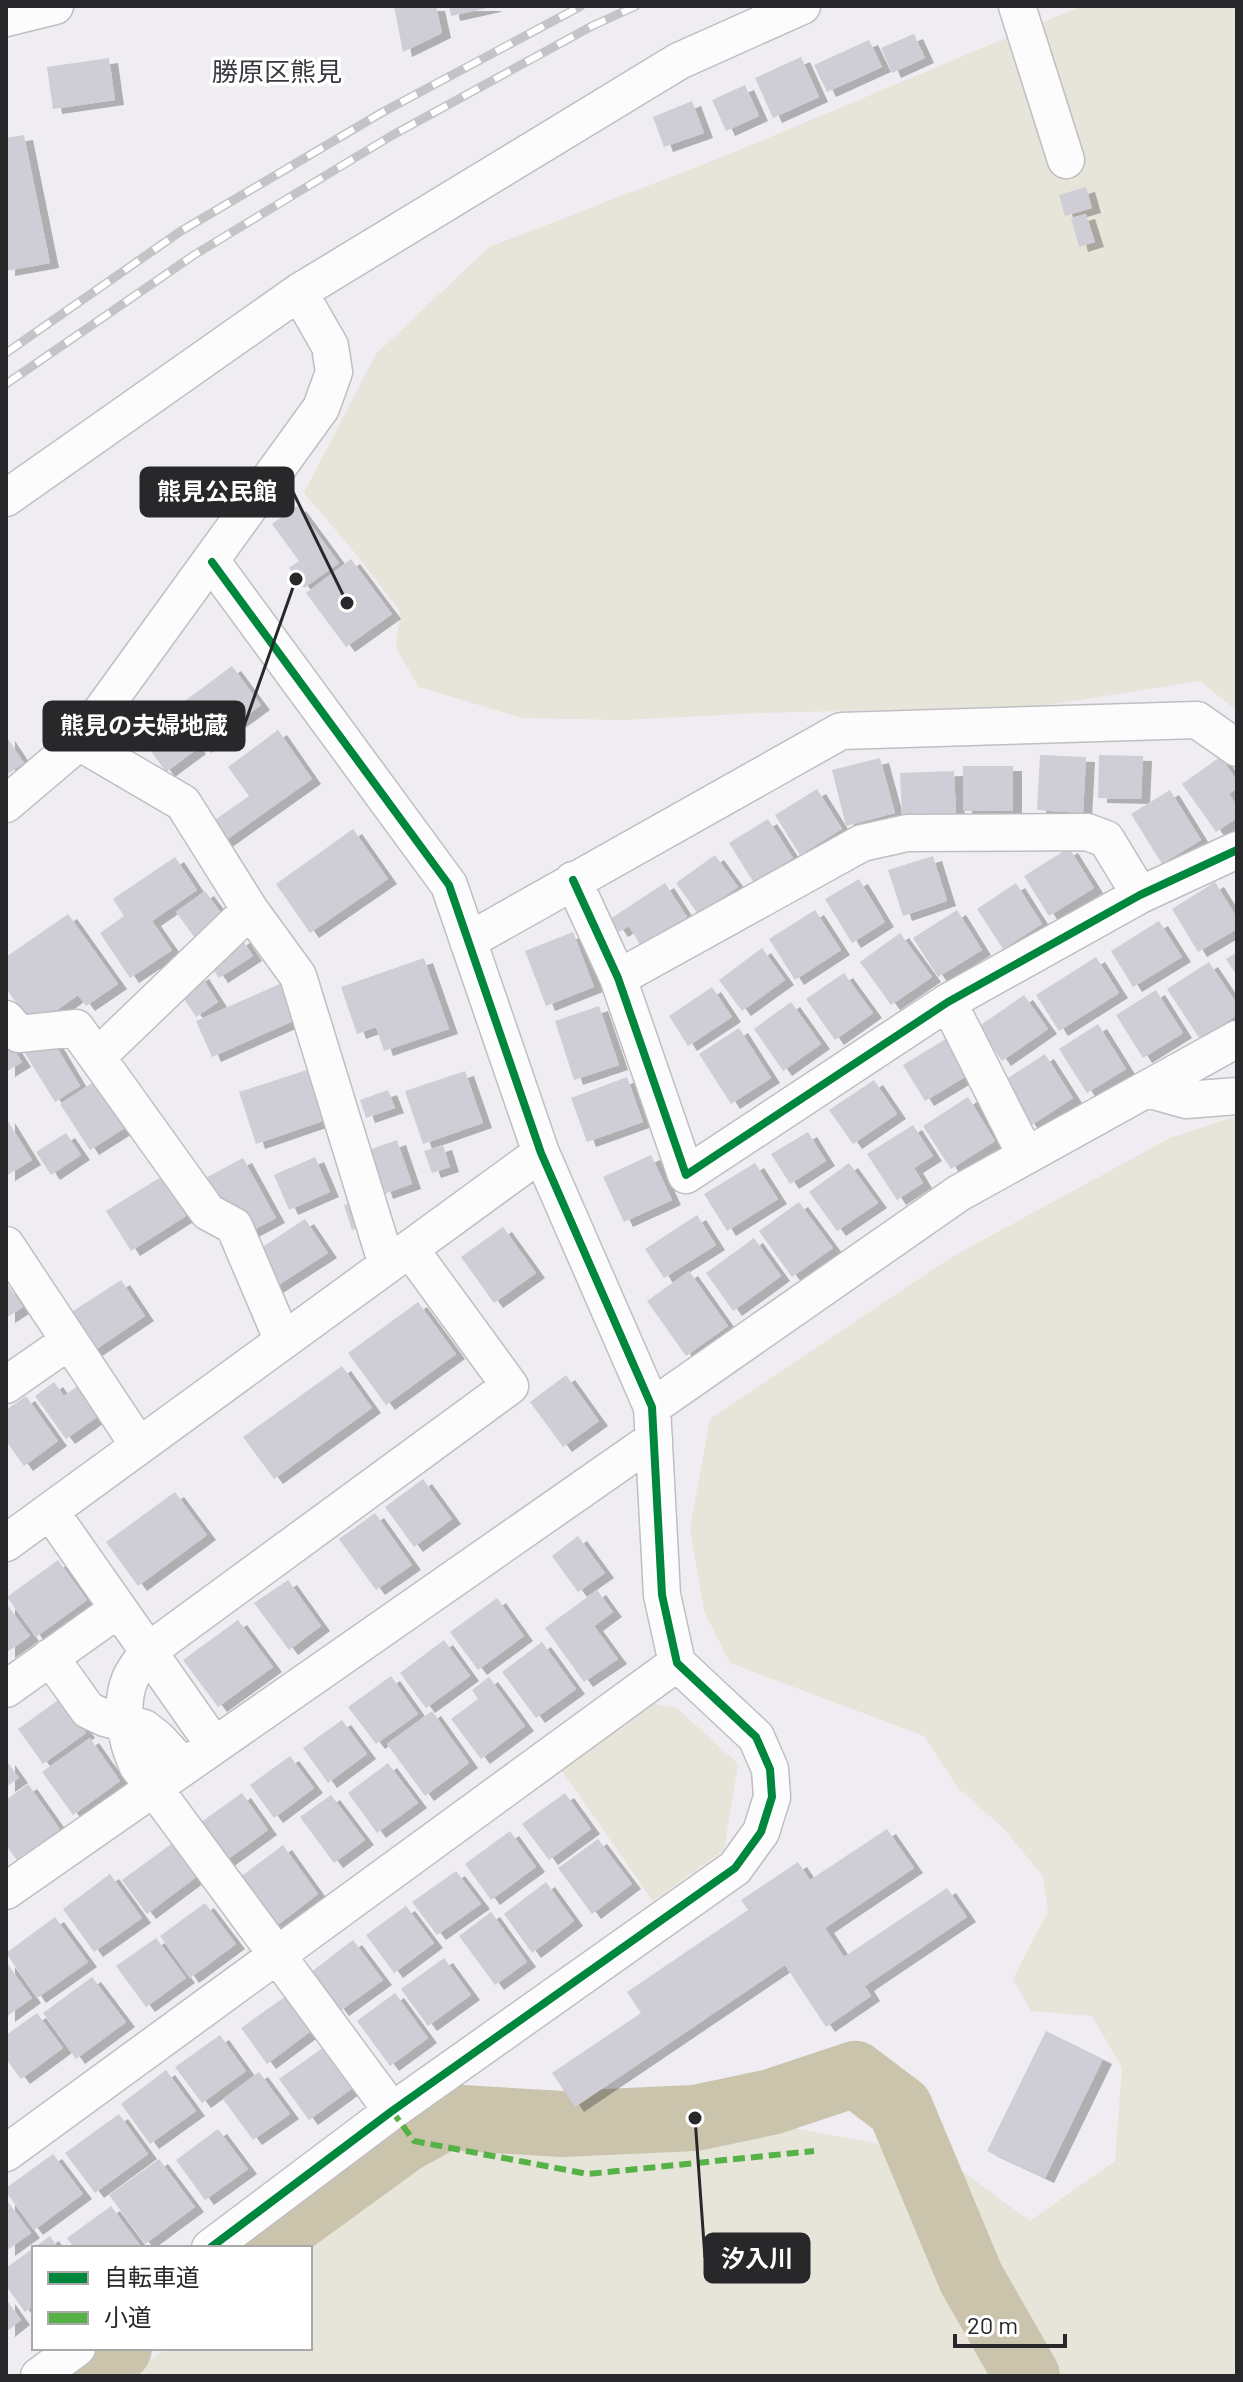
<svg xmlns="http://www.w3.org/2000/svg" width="1243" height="2382" viewBox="0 0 1243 2382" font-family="Barlow,'Noto Sans JP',sans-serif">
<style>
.green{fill:#e7e4da}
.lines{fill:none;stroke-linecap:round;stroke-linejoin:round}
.river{stroke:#cac4ad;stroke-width:66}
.building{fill:#cfcdd5;filter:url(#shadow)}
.minor-casing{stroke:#bfbec2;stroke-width:39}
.minor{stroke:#fdfcfd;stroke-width:36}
.rail-casing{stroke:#c4c4c6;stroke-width:9}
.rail{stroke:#fff;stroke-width:6;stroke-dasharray:18;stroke-linecap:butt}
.quiet{stroke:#56b246;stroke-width:6;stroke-dasharray:12 6;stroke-linecap:butt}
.cycleway-casing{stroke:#fff;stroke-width:13}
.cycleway{stroke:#00873e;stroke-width:8}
.labels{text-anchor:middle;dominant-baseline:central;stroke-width:7;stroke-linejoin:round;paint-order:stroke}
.quarter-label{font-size:26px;fill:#39383e;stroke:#fff}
.leader{fill:none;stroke:#28272a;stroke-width:3}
.callout-dot{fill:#28272a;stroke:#fff;stroke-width:3}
.callout{fill:#28272a;stroke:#28272a;stroke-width:3}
.callout-label{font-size:24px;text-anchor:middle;font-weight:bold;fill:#fff}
</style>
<defs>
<filter id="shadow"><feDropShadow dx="9" dy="5" stdDeviation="0" flood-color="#0004"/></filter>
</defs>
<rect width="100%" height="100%" fill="#efedf2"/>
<path class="green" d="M1082,6H1237V711L1200,681L1042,706L762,713L623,720L522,718L419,687L396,648L400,611L355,553L304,493L376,354L489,247L725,156Z
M1237,1116V2376H129L167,2348H310V2248H292L359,2195L472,2141L793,2128L940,2155L1030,2221L1115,2161L1122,2068L1092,2016L1031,2011L1013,1979L1048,1911L1043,1876L1002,1827L958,1788L924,1736L730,1663L704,1611L690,1529L710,1419L950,1258L1170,1138Z
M651,1703L677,1708L738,1764L724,1850L653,1901L560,1768Z"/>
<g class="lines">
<path class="river" d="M255,2248L402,2141L445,2117L562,2124L695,2118L771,2102L855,2074L900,2108L971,2278L1027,2376
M80,2376L119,2348"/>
</g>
<path class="building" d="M394,6H436L442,33L403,52Z
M449,6H492V7L451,16Z
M914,34L925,58L892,73L881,48Z
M869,40L882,67L827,92L814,65Z
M801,57L819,97L773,118L755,78Z
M109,58L115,100L53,109L47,67Z
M745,85L759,116L726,131L712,100Z
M692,101L704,133L664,147L653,117Z
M24,135L50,263L6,271V138Z
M1086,187L1092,208L1065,216L1059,195Z
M1086,214L1095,242L1079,247L1071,218Z
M297,506L339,563L304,588L289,568L299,561L272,524Z
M351,559L392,614L346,647L306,593Z
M232,666L261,705L202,748L174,709Z
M169,710L197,749L166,772L138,733Z
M278,730L312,779L222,843L209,824L249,796L228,767Z
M6,736L24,763L6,775Z
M1040,755L1086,757L1083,813L1037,810Z
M1099,755L1143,756L1141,799L1098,798Z
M1220,757L1237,780V788L1229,794L1237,806V818L1216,832L1182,784Z
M880,758L895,813L846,826L832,770Z
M963,766H1013V811H963Z
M954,771L956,815L902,817L900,773Z
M817,789L842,829L800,855L775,815Z
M1170,790L1201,840L1162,864L1131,814Z
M768,819L793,858L754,883L729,843Z
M353,829L388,879L310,933L276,884Z
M1069,848L1094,888L1049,916L1024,876Z
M715,855L738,887L698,914L676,883Z
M933,856L947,901L903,916L888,870Z
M175,857L197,890L152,921L172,950L130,978L100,933L124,916L113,899Z
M859,879L885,922L852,943L825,899Z
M1215,882L1237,918V929L1198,952L1172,909Z
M665,883L687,917L641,946L629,926L619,932L610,919Z
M1016,883L1042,924L1003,949L977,909Z
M205,891L227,921L198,942L176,912Z
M815,910L841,950L795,980L769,939Z
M957,910L982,950L938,977L913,938Z
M68,914L118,984L86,1006L78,995L33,1027L6,988V957Z
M1159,921L1182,957L1133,987L1111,951Z
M573,932L594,987L546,1006L525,951Z
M900,933L932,977L891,1005L860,962Z
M241,938L253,956L219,978L207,960Z
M762,948L785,980L742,1011L719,980Z
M1237,952V976L1226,959Z
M1096,957L1119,993L1059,1031L1036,995Z
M424,958L449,1029L384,1051L376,1027L357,1034L341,987Z
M1209,962L1237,1004V1015L1200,1039L1167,989Z
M844,973L873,1013L835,1040L806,999Z
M200,974L218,1002L196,1017L177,988Z
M282,983L298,1019L212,1057L196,1021Z
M712,987L732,1017L688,1046L669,1016Z
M1156,990L1183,1033L1143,1058L1116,1015Z
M1024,995L1048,1029L1002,1061L978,1027Z
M791,1002L821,1044L783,1071L754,1029Z
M599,1006L619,1065L574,1080L555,1021Z
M1098,1024L1126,1069L1087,1093L1059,1049Z
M739,1028L771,1078L731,1104L699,1054Z
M49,1034L80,1086L55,1102L23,1050Z
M6,1037L22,1062L6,1072Z
M949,1037L970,1074L925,1101L903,1065Z
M1045,1054L1073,1098L1030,1126L1002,1082Z
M310,1069L326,1120L256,1144L239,1092Z
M465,1071L483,1123L423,1144L405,1091Z
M627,1077L643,1122L587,1142L571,1098Z
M98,1079L128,1126L90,1150L60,1104Z
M874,1080L897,1114L853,1144L829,1110Z
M388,1090L395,1108L366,1118L360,1100Z
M968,1097L995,1141L951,1169L923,1126Z
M6,1118L32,1160L6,1176Z
M913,1125L933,1156L914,1168L923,1183L897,1200L867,1154Z
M808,1132L826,1161L790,1184L771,1154Z
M66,1133L81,1155L51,1175L36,1152Z
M397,1140L412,1184L384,1194L369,1150Z
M443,1145L450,1167L432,1173L424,1151Z
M651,1155L672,1200L624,1222L603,1177Z
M315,1157L330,1192L289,1210L274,1175Z
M243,1158L276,1218L246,1234L228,1202L215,1209L200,1181Z
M755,1163L778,1199L727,1231L704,1194Z
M849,1163L878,1203L837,1231L809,1192Z
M161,1177L186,1216L131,1251L106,1211Z
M361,1199L369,1224L352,1230L344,1205Z
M799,1202L833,1248L792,1277L759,1231Z
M697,1215L716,1245L664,1278L645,1249Z
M305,1219L328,1253L274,1288L252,1254Z
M503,1227L536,1273L494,1303L461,1257Z
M754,1238L781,1276L733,1311L706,1273Z
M689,1271L728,1326L686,1356L647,1301Z
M121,1280L145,1316L92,1352L67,1315Z
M6,1282L23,1307L6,1318Z
M418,1302L456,1354L386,1405L348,1353Z
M342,1366L372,1408L274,1479L243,1437Z
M566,1375L599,1421L563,1447L530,1402Z
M54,1382L64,1396L83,1382L104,1412L66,1439L35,1396Z
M26,1396L58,1441L24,1466L6,1441V1410Z
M423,1479L452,1519L414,1547L385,1507Z
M175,1492L207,1535L138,1586L106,1542Z
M375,1513L412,1565L376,1590L339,1539Z
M578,1536L605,1573L578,1592L552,1556Z
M58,1560L87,1600L36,1637L7,1597Z
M288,1580L321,1626L289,1650L254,1603Z
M597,1590L613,1612L594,1626L618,1659L584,1682L545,1628Z
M497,1598L524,1636L478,1670L450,1632Z
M6,1603L30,1636L6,1653Z
M238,1620L273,1667L218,1707L183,1660Z
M444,1640L470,1676L426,1708L400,1673Z
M542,1642L576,1689L536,1718L502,1672Z
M391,1676L418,1714L376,1744L348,1707Z
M489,1677L525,1726L481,1759L451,1719L478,1699L472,1690Z
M61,1698L86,1733L43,1764L18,1729Z
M432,1711L469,1763L425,1796L387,1744Z
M342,1720L367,1754L328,1783L303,1748Z
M90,1738L120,1781L73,1815L42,1772Z
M290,1756L314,1788L274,1818L250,1785Z
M6,1760L19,1778L6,1787Z
M388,1763L418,1803L377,1833L348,1793Z
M28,1784L64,1835L21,1866L6,1845V1800Z
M242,1793L268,1830L224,1862L197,1825Z
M565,1793L591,1829L549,1860L522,1824Z
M331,1795L365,1840L334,1863L300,1817Z
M887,1829L914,1868L825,1928L844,1957L947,1888L967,1917L865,1986L871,1996L826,2027L785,1965L575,2107L552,2073L641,2013L627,1992L748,1910L741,1900L798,1862L810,1880Z
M510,1831L536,1867L491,1900L465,1864Z
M598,1839L632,1884L592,1914L558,1868Z
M174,1842L199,1875L147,1914L122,1880Z
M283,1845L318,1894L275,1927L239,1878Z
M456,1871L481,1904L437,1935L412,1902Z
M110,1874L142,1918L94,1952L63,1909Z
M546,1882L574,1921L532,1953L504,1914Z
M205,1903L236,1944L190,1978L160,1936Z
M406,1906L434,1943L394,1973L366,1935Z
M491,1912L527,1962L495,1985L459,1936Z
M55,1917L88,1962L37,1998L6,1953Z
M156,1938L186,1978L146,2007L116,1966Z
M353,1940L383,1980L340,2011L311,1972Z
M444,1958L471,1995L428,2026L401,1989Z
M6,1962L32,1998L6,2017Z
M92,1977L126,2022L76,2059L43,2013Z
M395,1993L428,2038L390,2066L357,2021Z
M286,1996L311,2031L267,2064L241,2028Z
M37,2013L63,2048L21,2079L6,2059V2035Z
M1046,2031L1103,2059L1045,2178L987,2151Z
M220,2035L246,2071L202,2103L175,2067Z
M324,2047L354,2087L309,2120L279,2079Z
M166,2070L196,2111L150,2144L121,2104Z
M259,2072L290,2114L253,2140L223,2099Z
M119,2114L148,2154L95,2193L65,2153Z
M218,2129L248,2169L205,2200L176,2160Z
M53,2154L83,2194L34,2230L6,2192V2188Z
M159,2159L195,2207L145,2244L109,2195Z
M6,2199L31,2233L6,2251Z
M111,2206L142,2248H74L67,2238Z
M50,2236L58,2248H34V2305L25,2312L6,2286V2268Z
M6,2299L21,2320L6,2332Z"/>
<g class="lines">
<defs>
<path id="minor" d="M1017,6L1066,160
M6,18L55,6
M6,498L299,292L679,61L802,6
M79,742L183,803L250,910L298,976L387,1265
M6,804L79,742L321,408L334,372L330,346L299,292
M573,880L618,978L686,1175L948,1002L1140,895L1237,850
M468,941L841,731L1197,720L1237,748
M618,978L862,843L907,833L1087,832L1106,839L1140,895
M948,1002L1025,1154
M6,1019L19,1034L76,1028L208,1212L234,1226L283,1341
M97,1057L250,910
M1147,1089L1186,1100L1237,1096
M6,1245L139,1446
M6,1385L69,1341
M652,1407L959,1193L1237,1039
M50,1511L214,1745
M6,1543L541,1153
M50,1657L88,1710L105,1718L144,1728L158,1739L184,1767
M6,1689L117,1610
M6,1891L654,1439
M392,2111L137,1765C126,1740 119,1706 130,1679C134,1670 142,1660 147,1652L510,1386L410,1249
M6,2153L677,1663
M210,2248L392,2111L735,1868L761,1832L772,1797L770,1769L756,1737L677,1663L662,1595L652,1407L541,1153L449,885L212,562
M39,2376L77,2348"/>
</defs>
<use href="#minor" class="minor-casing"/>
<use href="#minor" class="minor"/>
<defs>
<path id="rail" d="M6,353L181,231L381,113L581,6
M6,384L194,255L391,136L592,26L636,6"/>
</defs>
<use href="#rail" class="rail-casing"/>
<use href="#rail" class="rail"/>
<path class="quiet" d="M392,2111L414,2141L588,2174L814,2151"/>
<defs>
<path id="cycleway" d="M573,880L618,978L686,1175L948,1002L1140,895L1237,850
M210,2248L392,2111L735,1868L761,1832L772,1797L770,1769L756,1737L677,1663L662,1595L652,1407L541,1153L449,885L212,562"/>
</defs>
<use href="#cycleway" class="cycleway-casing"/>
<use href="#cycleway" class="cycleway"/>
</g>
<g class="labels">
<g class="quarter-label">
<text x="277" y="70">勝原区熊見</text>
</g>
</g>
<path class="leader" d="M347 603L293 492M296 579L244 726M695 2118L705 2258"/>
<g class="callout-dot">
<circle cx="347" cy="603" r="8"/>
<circle cx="296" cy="579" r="8"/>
<circle cx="695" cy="2118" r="8"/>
</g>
<g class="callout">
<rect x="141" y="468" width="152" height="48" rx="8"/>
<rect x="44" y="702" width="200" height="48" rx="8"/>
<rect x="705" y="2234" width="104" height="48" rx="8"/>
</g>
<g class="callout-label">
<text x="217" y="500">熊見公民館</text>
<text x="144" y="734">熊見の夫婦地蔵</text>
<text x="757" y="2267">汐入川</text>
</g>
<rect width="1243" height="2382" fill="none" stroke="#28272a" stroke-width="16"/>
<rect x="32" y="2246" width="280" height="104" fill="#ffffff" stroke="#a9a9aa" stroke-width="2"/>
<rect x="48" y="2272" width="40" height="12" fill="#00873e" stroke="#a9a9aa" stroke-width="2"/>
<text x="104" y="2286" font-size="24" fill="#28272a">自転車道</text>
<rect x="48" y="2312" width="40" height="12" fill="#56b246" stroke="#a9a9aa" stroke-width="2"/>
<text x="104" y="2326" font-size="24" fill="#28272a">小道</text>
<path d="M955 2334v12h110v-12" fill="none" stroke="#28272a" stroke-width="4"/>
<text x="967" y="2334" font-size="24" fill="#28272a" stroke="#ffffff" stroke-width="6" paint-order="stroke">20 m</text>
</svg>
